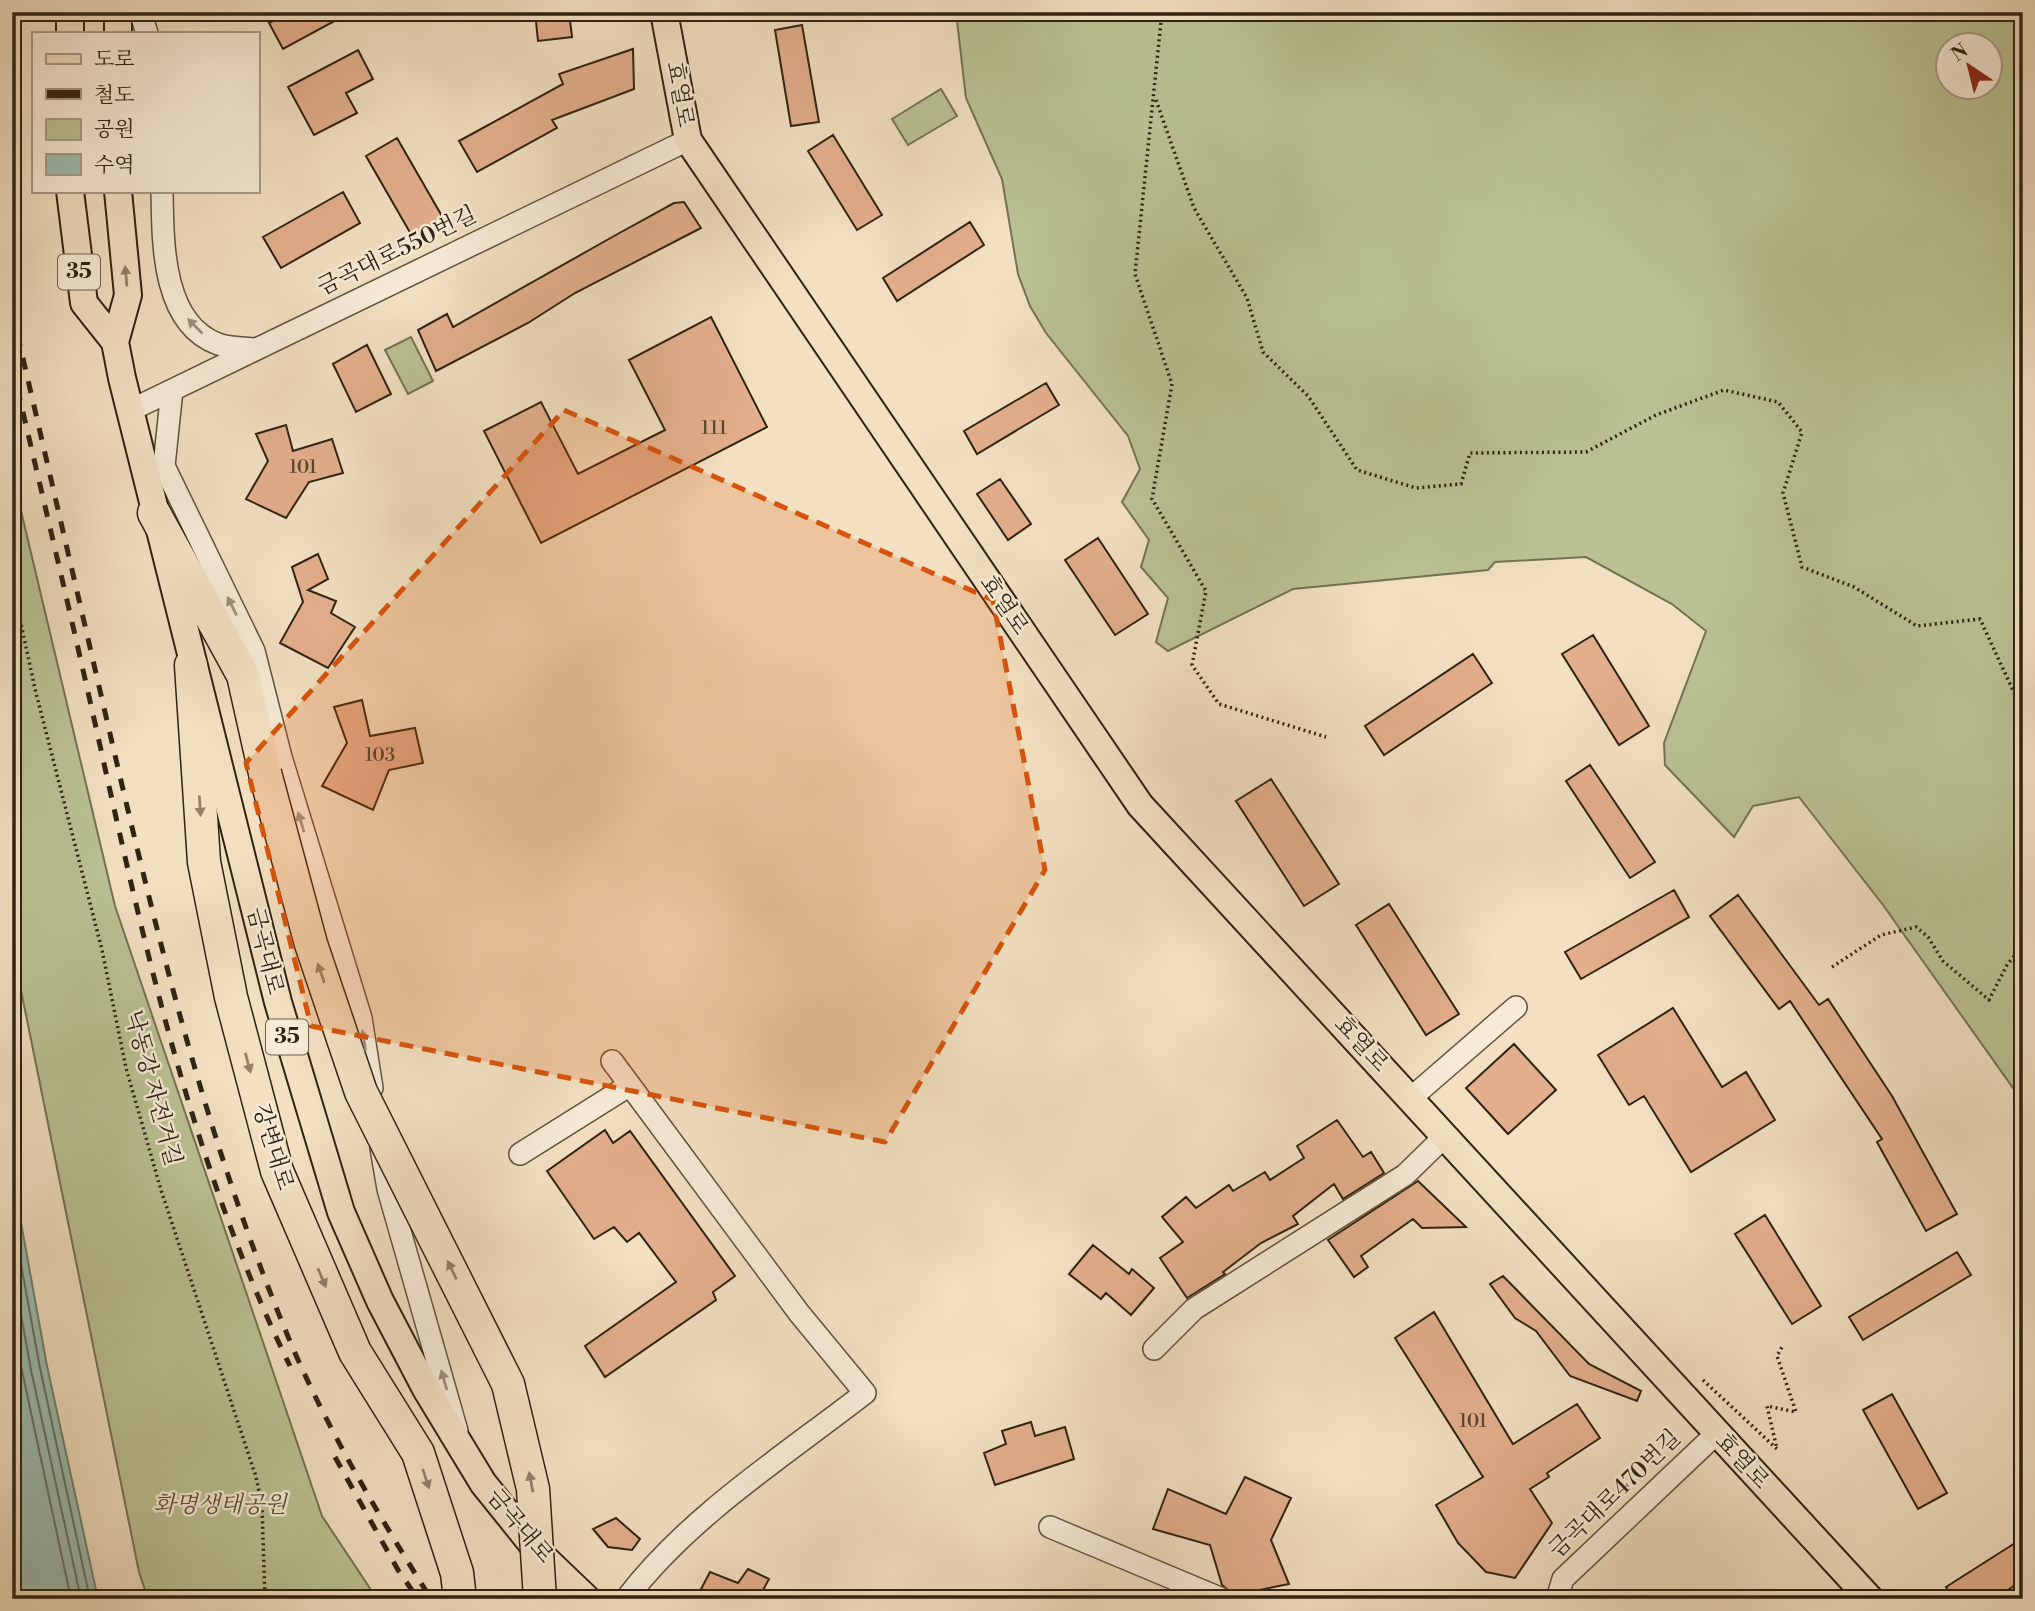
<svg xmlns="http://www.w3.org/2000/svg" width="2035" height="1611" viewBox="0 0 2035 1611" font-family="'Libre Bodoni','Noto Serif KR',serif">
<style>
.green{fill:#bac293;stroke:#747252;stroke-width:2;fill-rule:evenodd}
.water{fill:#9cbdb0;stroke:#707f71;stroke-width:2}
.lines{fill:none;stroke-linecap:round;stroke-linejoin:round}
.shore{stroke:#667061;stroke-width:2}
.building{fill:#e3ae8c;stroke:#2f2312;stroke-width:2}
.minor-casing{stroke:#60523e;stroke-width:24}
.major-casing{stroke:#2f2312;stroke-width:30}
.highway-casing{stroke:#2f2312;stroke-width:35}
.path{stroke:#2f2312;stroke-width:3.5;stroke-dasharray:2 3.5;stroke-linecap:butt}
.minor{stroke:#f7ebd7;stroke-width:21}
.major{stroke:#f2e0c1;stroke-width:26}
.highway{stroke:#f2e0c1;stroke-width:32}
.rail{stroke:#2f2312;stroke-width:5;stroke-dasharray:12 12;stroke-linecap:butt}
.highway-bridge-casing{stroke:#2f2312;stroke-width:35;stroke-linecap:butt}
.highway-bridge{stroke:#f2e0c1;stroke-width:32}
.oneway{fill:#90826a}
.oneway2{fill:#9d917e}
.marked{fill:#d6540d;fill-opacity:0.2;stroke:#d6540d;stroke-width:5;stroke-dasharray:14 9;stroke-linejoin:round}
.labels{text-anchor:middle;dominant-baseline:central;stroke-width:5;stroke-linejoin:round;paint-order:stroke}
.number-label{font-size:19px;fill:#5c4630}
.shield{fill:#f7ebd7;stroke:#6b5f4d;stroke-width:2}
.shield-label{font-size:21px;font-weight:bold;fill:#2f2312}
.street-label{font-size:23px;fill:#2f2312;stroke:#f7ebd7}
.park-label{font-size:23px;font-style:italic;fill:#595339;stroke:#f7ebd7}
</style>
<rect width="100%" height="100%" fill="#f2e0c1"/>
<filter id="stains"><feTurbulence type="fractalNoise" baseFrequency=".00286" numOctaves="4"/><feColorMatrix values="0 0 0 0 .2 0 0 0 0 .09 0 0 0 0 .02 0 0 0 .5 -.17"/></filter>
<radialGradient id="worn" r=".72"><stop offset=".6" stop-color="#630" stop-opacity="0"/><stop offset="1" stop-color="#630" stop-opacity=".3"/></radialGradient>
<path class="green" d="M956,12H2023V1102L1883,905L1799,797L1753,806L1734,837L1665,765L1664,743L1706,631L1672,604L1586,557L1495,562L1488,570L1293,589L1168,651L1156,642L1168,598L1141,567L1149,540L1122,502L1140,469L1128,436L1046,333L1030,306L1018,274L1002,179L966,98ZM1948,46H1990V88H1948Z
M941,89L957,116L908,145L892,119Z
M411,337L433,381L408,394L385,350Z
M12,473L115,906L322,1516L377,1599H148L139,1572L12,946Z"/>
<path class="water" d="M12,1173L47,1366L98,1599H12Z"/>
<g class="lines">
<path class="shore" d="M12,1215L40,1368L90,1599
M12,1265L31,1370L81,1599
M12,1324L71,1599"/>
</g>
<path class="building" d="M289,12H351L283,49L269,23Z
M535,12H569L572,37L538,41Z
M802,25L819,122L791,126L775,30Z
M633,49L634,89L552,120L557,128L477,172L459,141L563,84L559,74Z
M358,50L373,79L346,93L357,113L314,135L288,87Z
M833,135L882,215L857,230L808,151Z
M397,138L443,218L412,236L366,156Z
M343,192L360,223L281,268L263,237Z
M684,202L701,228L575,293L528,323L436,371L418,330L447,314L453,327L614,236L674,203Z
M970,222L984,245L897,301L883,278Z
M711,317L767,427L541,543L484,431L541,402L578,474L665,430L629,360Z
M367,345L391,394L356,412L333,364Z
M1046,383L1059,405L977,454L964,431Z
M286,425L293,451L332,439L343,473L309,482L286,518L246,499L268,461L256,434Z
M1000,479L1031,524L1008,540L977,494Z
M1098,538L1148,614L1115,635L1065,560Z
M318,554L328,579L308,590L336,601L331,613L355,627L328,668L280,643L303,602L292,567Z
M1593,635L1649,726L1619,745L1562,654Z
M1473,654L1492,683L1384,755L1365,726Z
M362,700L370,736L415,728L423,763L389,770L373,810L322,786L347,743L334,707Z
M1590,765L1655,862L1630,878L1566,781Z
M1271,779L1339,884L1304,906L1236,801Z
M1674,890L1689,917L1581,979L1565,952Z
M1738,895L1819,1005L1828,999L1892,1096L1957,1214L1926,1231L1877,1142L1882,1139L1790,1001L1779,1009L1710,916Z
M1389,904L1459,1014L1426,1035L1356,925Z
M1673,1008L1722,1087L1746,1072L1775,1120L1691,1172L1644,1096L1629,1105L1598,1055Z
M1514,1044L1556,1090L1508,1134L1466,1088Z
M1337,1120L1363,1157L1371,1152L1384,1173L1343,1199L1334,1184L1293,1216L1298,1224L1261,1243L1223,1272L1225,1274L1187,1298L1160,1258L1183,1242L1162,1217L1186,1197L1196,1208L1229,1185L1233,1191L1265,1172L1270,1180L1304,1158L1297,1146Z
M605,1130L613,1143L630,1131L735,1276L713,1292L716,1300L605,1377L585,1346L676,1282L639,1233L627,1242L614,1227L594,1239L547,1171Z
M1418,1181L1466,1227L1422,1228L1413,1219L1361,1256L1368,1267L1354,1277L1328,1240Z
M1765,1215L1821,1306L1792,1324L1735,1234Z
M1093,1245L1129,1274L1132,1269L1154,1288L1131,1315L1106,1293L1101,1299L1069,1274Z
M1957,1252L1971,1275L1863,1340L1849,1317Z
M1503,1276L1589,1364L1641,1391L1637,1401L1570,1376L1536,1331L1515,1318L1490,1284Z
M1434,1312L1513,1444L1577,1404L1600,1438L1547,1473L1549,1477L1530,1489L1552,1523L1515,1578L1486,1572L1458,1543L1436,1505L1483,1477L1395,1338Z
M1892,1394L1947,1493L1918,1509L1863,1410Z
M1031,1422L1035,1436L1065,1427L1074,1459L995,1485L984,1453L1006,1444L1002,1431Z
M1245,1477L1291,1498L1271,1540L1289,1584L1234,1595L1222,1585L1210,1545L1153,1529L1168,1489L1226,1514Z
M616,1518L640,1539L632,1550L608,1547L593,1529Z
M2023,1538V1580L1994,1599H1954L1946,1587Z
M748,1569L769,1579L762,1592L775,1599H709L699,1593L710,1572L738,1583Z"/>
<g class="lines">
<defs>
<path id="minor" d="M140,12L147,33
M162,191C163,240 161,323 218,344C229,348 244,348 256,349
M172,390L164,466L254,651L281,757L361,1018L372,1088
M129,411L688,140
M612,1061L799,1313L865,1393C784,1456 688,1517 626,1599
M1411,1098L1516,1007
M381,1148L388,1189L457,1431
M520,1154L630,1085
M1154,1349L1194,1309L1405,1175L1445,1136
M1050,1527L1222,1599
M1557,1599L1563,1579L1717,1433"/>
<path id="major" d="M664,12L688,140L1140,805L1870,1599
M70,33V12
M118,33V12
M70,191L84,303L115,342
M118,191L128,295L115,342L122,378L278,1002L341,1212L380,1301L426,1389L483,1483L540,1554L587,1599"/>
<path id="highway" d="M154,513L243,675L265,773
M191,665L204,862L231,997L277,1171L355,1352L418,1453L457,1573L460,1599"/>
</defs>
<use href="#minor" class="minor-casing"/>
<use href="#major" class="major-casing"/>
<use href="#highway" class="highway-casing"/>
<path class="path" d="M1162,12L1135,274L1172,384L1152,499L1206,591L1192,665L1219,704L1326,737
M1156,100L1194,208L1247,298L1263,352L1308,396L1357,470L1416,488L1461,484L1470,453L1586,452L1656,415L1724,390L1778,402L1802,432L1783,493L1802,567L1854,587L1917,626L1980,619L2023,712
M12,582L35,689L102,950L126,1068L161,1190L256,1477L262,1506L265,1599
M1832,967L1881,935L1916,927L1928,937L1943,961L1989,1000L2007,965L2023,945
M1703,1380L1777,1449L1767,1406L1796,1412L1777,1356L1782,1347"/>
<use href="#minor" class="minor"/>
<use href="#major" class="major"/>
<use href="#highway" class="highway"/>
<path class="rail" d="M12,311C46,458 80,604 114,751C162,956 212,1159 295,1353C333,1439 381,1519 431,1599
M12,365C41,490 71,615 99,741C146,953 194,1170 290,1366
M335,1457L398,1570L418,1599"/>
<defs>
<path id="highway-bridge" d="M265,773L311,944L361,1092L508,1384L533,1489L540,1599"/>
</defs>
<use href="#highway-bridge" class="highway-bridge-casing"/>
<use href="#highway-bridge" class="highway-bridge"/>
</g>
<defs><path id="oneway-solid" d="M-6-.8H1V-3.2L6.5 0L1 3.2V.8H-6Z" transform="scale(1.75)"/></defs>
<g class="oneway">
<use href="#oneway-solid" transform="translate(126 276) rotate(-95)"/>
<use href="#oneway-solid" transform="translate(200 806) rotate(86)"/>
<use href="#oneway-solid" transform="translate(321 973) rotate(-109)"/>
<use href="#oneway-solid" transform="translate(248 1063) rotate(75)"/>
<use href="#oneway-solid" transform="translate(452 1270) rotate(-116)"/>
<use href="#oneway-solid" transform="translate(322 1278) rotate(67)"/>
<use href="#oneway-solid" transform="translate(426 1479) rotate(72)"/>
<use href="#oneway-solid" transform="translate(531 1482) rotate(-101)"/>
</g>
<g class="oneway2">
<use href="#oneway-solid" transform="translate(195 326) rotate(-135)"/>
<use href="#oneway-solid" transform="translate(232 606) rotate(-116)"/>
<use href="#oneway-solid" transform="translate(301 822) rotate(-107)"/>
<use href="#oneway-solid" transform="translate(364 1040) rotate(-99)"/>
<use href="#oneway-solid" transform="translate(444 1380) rotate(-106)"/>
</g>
<path class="marked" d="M564,410L993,600L1045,870L885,1142L311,1026L246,763Z"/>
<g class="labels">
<g class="number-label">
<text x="714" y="428">111</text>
<text x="303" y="467">101</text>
<text x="380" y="755">103</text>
<text x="1473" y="1421">101</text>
</g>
<g class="shield">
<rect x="58" y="254.5" width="42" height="35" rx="5"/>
<rect x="266" y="1019.5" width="42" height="35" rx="5"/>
</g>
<g class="shield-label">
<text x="79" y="272">35</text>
<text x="287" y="1037">35</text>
</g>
<g class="street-label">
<text transform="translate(680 94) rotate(80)">효열로</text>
<text transform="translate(397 251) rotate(-26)">금곡대로550번길</text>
<text transform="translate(1004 605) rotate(56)">효열로</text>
<text transform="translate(265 951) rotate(76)">금곡대로</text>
<text transform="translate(1361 1044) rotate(47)">효열로</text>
<text transform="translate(153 1088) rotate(75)">낙동강 자전거길</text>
<text transform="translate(273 1147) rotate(73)">강변대로</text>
<text transform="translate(1742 1461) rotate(47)">효열로</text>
<text transform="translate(1615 1494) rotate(-44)">금곡대로470번길</text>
<text transform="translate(520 1526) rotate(50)">금곡대로</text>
</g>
<g class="park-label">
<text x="220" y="1505">화명생태공원</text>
</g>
</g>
<rect width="2035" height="1611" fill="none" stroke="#f2e0c1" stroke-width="42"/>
<rect x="14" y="14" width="2007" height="1583" fill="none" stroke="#2f2312" stroke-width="3.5"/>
<rect x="21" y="21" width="1993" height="1569" fill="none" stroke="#2f2312" stroke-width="2"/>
<rect x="32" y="32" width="228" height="161" fill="#f7ebd7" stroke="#a79b88" stroke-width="2"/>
<rect x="46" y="54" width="35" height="10" fill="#f2e0c1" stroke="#a79b88" stroke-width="2"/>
<text x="94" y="66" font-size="21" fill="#2f2312">도로</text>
<rect x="46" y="89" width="35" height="10" fill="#2f2312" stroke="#a79b88" stroke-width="2"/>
<text x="94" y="102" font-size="21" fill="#2f2312">철도</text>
<rect x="46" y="119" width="35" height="21" fill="#bac293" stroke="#a79b88" stroke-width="2"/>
<text x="94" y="136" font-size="21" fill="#2f2312">공원</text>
<rect x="46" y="154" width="35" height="21" fill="#9cbdb0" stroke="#a79b88" stroke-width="2"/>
<text x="94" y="172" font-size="21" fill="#2f2312">수역</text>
<g transform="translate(1969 66) rotate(325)"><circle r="33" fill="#f7ebd7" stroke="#a79b88" stroke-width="2"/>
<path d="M0-5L12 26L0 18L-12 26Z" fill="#8f2418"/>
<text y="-10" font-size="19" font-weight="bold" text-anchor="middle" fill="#2f2312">N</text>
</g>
<rect width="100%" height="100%" filter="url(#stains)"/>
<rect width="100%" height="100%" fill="url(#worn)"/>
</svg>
